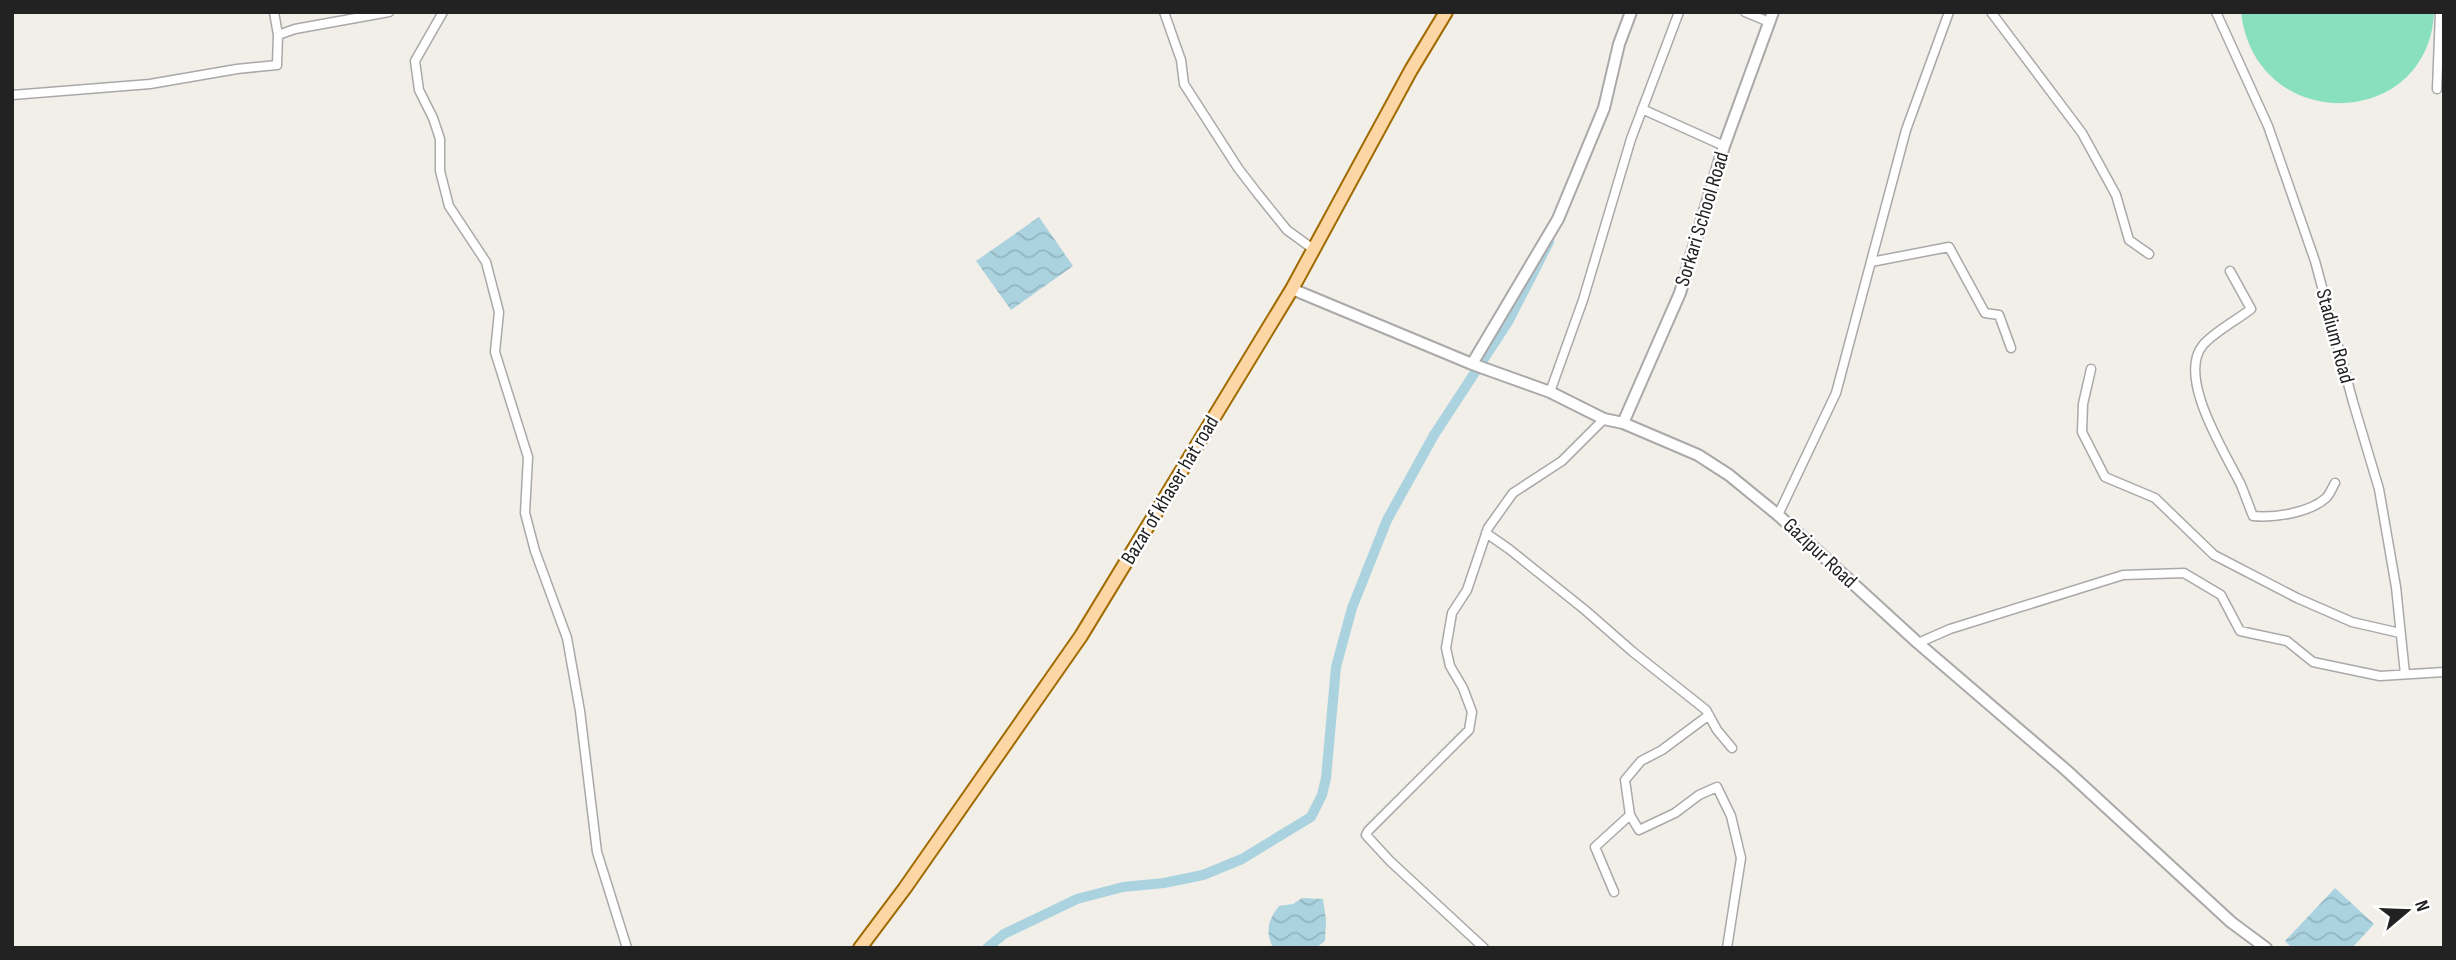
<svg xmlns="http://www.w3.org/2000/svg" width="2456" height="960" viewBox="0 0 2456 960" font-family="'Sofia Sans Condensed',sans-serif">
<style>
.pitch{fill:#88e0be}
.water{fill:url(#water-waves)}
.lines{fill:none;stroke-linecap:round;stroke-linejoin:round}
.canal{stroke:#aad3df;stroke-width:10}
.minor-casing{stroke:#a9a9a9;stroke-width:11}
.tertiary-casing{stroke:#a9a9a9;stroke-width:14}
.primary-casing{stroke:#a06b00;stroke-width:16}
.minor{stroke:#fff;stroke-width:8}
.tertiary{stroke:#fff;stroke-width:10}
.primary{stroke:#fcd6a4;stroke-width:12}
.labels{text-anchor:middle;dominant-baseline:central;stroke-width:5;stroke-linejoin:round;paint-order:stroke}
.street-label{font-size:21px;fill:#222;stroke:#fff}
</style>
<defs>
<pattern id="water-waves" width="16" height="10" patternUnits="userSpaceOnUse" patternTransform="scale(1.75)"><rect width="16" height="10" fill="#aad3df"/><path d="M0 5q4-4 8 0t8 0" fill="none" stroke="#92b5bf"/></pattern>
</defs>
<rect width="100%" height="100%" fill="#f2efe9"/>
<path class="pitch" d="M2241,12H2434C2429,131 2255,136 2241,12Z"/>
<path class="water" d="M1039,217L1073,266L1011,310L976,261Z
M2335,888L2374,924L2352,948H2292L2285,941Z
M1302,898L1323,899L1326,920L1325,941L1316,948H1273C1265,931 1268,920 1279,906L1293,904Z"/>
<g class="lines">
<path class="canal" d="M987,948L1004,934L1077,899L1123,887L1164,883L1203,875L1242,859L1311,817L1322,795L1326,778L1336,667L1352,608L1387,520L1434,435L1508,322L1549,242"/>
<defs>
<path id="minor" d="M274,12L278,35
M443,12L415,61L419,90L433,118L440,139V171L449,206L486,262L499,312L495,352L528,457L525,513L535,551L567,638L580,711L597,852L627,948
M1164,12L1181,60L1184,84L1238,168L1258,194L1287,230L1313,249
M1745,12L1769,22
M1991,12L2082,133L2116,195L2129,240L2149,254
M2216,12L2268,126L2315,261L2353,402L2379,489L2396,587L2405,674
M2437,89L2440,12
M12,95L150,84L237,69L277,65L278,35L295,29L389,12
M1642,109L1724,146
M1871,262L1949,247L1985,313L1999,315L2011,348
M2230,271L2251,309C2237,320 2214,332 2203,345C2176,377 2226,454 2241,485C2245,495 2249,506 2253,516C2274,518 2309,513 2326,498C2330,494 2332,488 2335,483
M2091,369L2083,404L2082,432L2105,477L2155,498L2214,555L2297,598L2352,622L2400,633
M1550,392L1583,300L1631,139L1679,12
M1778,515L1836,393L1906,130L1949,12
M1486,533L1509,549L1585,610L1633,652L1706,710L1717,730L1732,748
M1918,643L1950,629L2123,575L2184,573L2221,595L2240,631L2287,641L2313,662L2380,676L2444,672
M1630,815L1639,830L1675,813L1699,795L1717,787L1731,816L1741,858L1727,948
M1614,892L1595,847L1630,815L1625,780L1641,761L1662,750L1709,715
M1484,948L1390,861L1366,835L1368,831L1469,730L1472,712L1463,688L1450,666L1446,648L1452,613L1467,590L1488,528L1513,493L1562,461L1604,419"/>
<path id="tertiary" d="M1292,289L1472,364L1550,392L1604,419L1623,423L1698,455L1729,475L1778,515L1918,643L2066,770L2231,922L2266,948
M1472,364L1558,219L1604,108L1619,44L1631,12
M1623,423L1680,293L1724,146L1773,12"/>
<path id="primary" d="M860,948L905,888L1081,636L1292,289L1411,70L1446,12"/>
</defs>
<use href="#minor" class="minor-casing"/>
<use href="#tertiary" class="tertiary-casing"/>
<use href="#primary" class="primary-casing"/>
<use href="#minor" class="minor"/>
<use href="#tertiary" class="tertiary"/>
<use href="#primary" class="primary"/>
</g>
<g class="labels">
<g class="street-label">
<text transform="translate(1702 219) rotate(-73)">Sorkari School Road</text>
<text transform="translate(2335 336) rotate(75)">Stadium Road</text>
<text transform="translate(1170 490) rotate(-59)">Bazar of khaser hat road</text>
<text transform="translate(1820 553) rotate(43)">Gazipur Road</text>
</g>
</g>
<rect width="2456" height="960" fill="none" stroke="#222222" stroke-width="28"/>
<g transform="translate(2407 911) rotate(71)" stroke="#ffffff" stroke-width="5" paint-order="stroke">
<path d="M0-5L12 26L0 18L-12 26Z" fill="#222222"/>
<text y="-10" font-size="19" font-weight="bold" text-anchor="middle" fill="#222222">N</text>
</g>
</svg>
